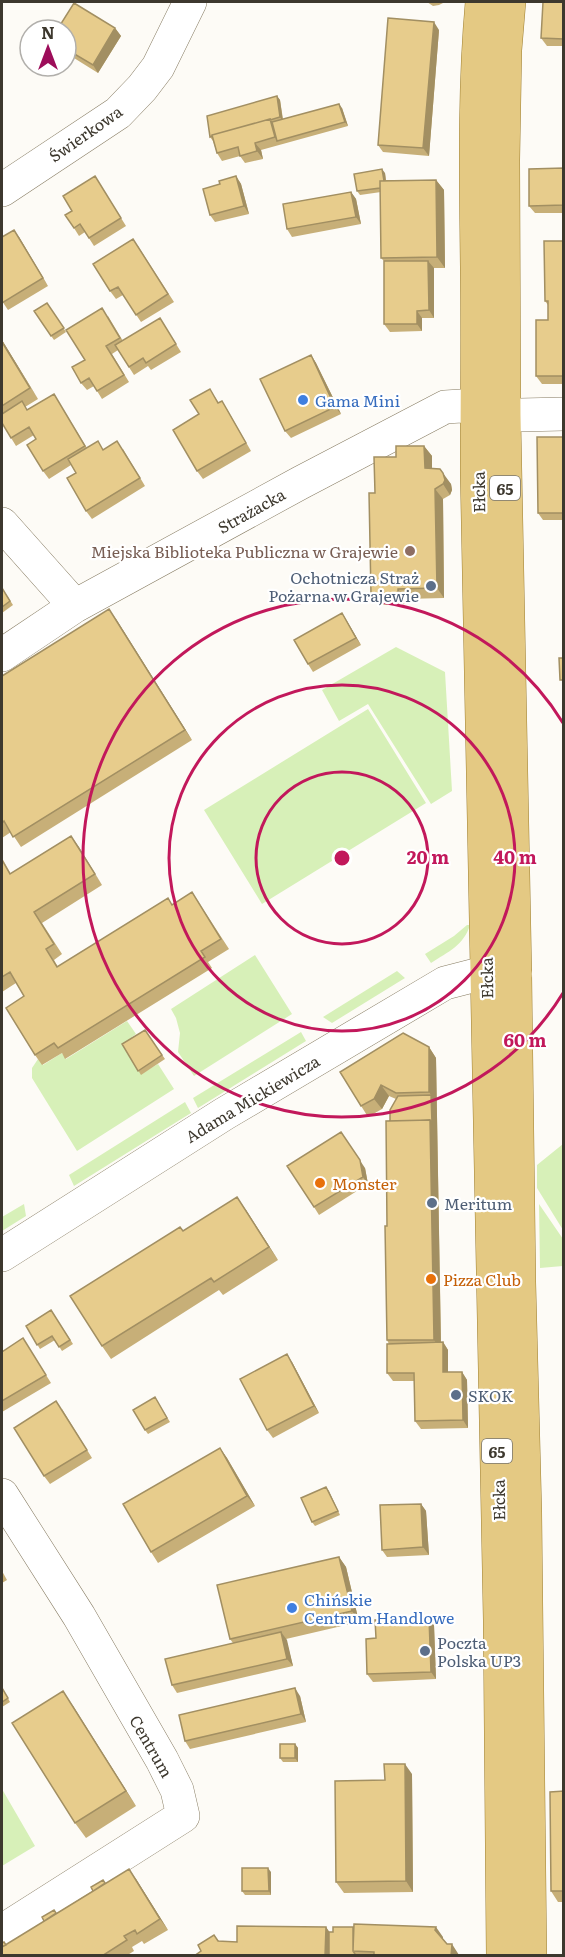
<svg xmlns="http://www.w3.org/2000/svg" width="565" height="1957" viewBox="0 0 565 1957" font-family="Literata,serif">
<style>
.green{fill:#d7f0b8}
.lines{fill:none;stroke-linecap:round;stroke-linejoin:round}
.minor-casing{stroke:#877c63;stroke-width:34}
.major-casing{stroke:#9e7f30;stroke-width:34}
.minor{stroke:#fff;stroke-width:33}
.major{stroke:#e4c983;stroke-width:33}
.wall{fill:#c7af78}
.shaded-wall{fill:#a28f62}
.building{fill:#e7cc8c;stroke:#a28f62;stroke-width:1.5}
.ring{fill:none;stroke:#c2185b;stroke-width:3}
.shop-dot{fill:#3f7fe0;stroke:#fff;stroke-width:2}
.education-dot{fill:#8d6e63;stroke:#fff;stroke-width:2}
.service-dot{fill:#5c6f8a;stroke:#fff;stroke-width:2}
.food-dot{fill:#e8710a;stroke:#fff;stroke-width:2}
.labels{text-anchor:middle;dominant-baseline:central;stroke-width:4.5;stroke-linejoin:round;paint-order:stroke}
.shield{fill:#fff;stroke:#77746d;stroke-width:1.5}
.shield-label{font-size:15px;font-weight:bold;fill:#3d382e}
.street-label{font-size:16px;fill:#3d382e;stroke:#fff}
.shop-label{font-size:16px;fill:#366cbe;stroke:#fff;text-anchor:start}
.education-label{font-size:16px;fill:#785e54;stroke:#fff;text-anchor:end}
.service-label{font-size:16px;fill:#4e5e75;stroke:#fff;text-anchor:start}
.food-label{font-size:16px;fill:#c56008;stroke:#fff;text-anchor:start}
.centre{fill:#c2185b;stroke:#fff;stroke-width:3}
.ring-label{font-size:18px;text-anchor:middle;font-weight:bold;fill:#c2185b;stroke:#fff;stroke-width:4.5;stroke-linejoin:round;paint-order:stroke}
</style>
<rect width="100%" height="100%" fill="#fdfbf6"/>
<path class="green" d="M396,647L445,672L452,791L431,804L368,704L339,721L322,690Z
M368,709L426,803L262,904L204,810Z
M467,925H470C464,945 448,952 431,963L425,954L454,936Z
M255,955L292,1014L194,1076L178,1052L180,1033L176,1018L171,1009Z
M397,971L405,978L332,1023L323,1017Z
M127,1021L136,1034L132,1037L141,1074L158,1064L174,1089L77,1151L32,1078V1068L38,1059L43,1065L62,1053L66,1059Z
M301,1032L306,1041L198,1108L193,1098Z
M185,1102L191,1113L74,1186L69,1175Z
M563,1144V1230L537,1188V1165Z
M24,1204L26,1216L2,1231V1217Z
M539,1204L563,1239V1266L540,1268Z
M2,1789L35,1846L2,1866Z"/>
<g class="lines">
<defs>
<path id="minor" d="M2,190L118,113L142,88L158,67L190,2
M477,416L564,414
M2,524L75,606
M2,655L75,606L300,483L445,407L478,405
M2,1255L224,1114L445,983L476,975L515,974
M2,1495L79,1616L162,1760L177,1790L183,1816L2,1931"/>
<path id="major" d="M482,2C474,90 476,178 477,267C478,335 477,404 477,472L500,1620L503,1956
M509,2L505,50L503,160L504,415L515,974L519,1282L525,1512L530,1956"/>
</defs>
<use href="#minor" class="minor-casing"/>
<use href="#major" class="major-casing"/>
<use href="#minor" class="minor"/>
<use href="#major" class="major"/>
</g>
<path class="wall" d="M427,2H445L439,5L433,6Z
M564,2V46H547L541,38Z
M115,28L121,36L98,73L66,53V30Z
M439,30L429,156L383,152L378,145Z
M277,96L280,100L283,119L342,108L348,126L261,150L263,159L245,163L240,156L222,161L217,153L213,141L210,137Z
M564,168V213H535L529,206Z
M385,173L386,180H436L444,190L445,268H433L434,318H422V331L390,332L384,324V261L381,258V192L360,195L357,191Z
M95,176L126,226L94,246L85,232L79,236L74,228L72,211Z
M236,176L241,184L249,214L215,222L210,215L220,184Z
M351,192L356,199L361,224L292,237L287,229Z
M19,237L48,286L8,310L2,301Z
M564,241V384H542L536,376L548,320V305L545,301Z
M138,246L174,302L141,322L123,295L116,299L110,291Z
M47,303L66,332L54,340L34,311Z
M108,316L123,341L160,318L181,352L151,370L148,366L134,375L118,350L112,354L129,382L102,399L94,386L87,390L81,383L85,360Z
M2,340L38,399L25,407L27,410L54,394L87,448L104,450L123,449L145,486L92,519L86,511L76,473L71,465L49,479L43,471L36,439L34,435L16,446L2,423Z
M311,355L316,363L341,414L291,438L285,431Z
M215,397L219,403L227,409L251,451L203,479L197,471L199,414Z
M564,437V520H543L538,513Z
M424,446L432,456V469L451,484L452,490L450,495L443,499L444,598L405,599L406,604L378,605L371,595L375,493L396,457Z
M2,588L13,605L2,613Z
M342,613L361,645L313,672L308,664Z
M116,619L192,740L21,847L11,832L2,838V676Z
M71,836L102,885L42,923L62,954L54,960L58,967L172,905L192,892L229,949L208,962L212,968L65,1059L62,1053L42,1065L35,1055L24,996L16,983L2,992V858L11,874Z
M145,1030L165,1059L141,1075L122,1044Z
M429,1047L436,1058L441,1342H443L448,1350V1372H462L467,1380L468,1428L421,1429L415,1421V1381H393L387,1373L389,1344L387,1340V1226L390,1121L396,1099L389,1096L382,1109L368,1117L340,1072Z
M365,1168L368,1184L319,1215L314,1207Z
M246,1210L278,1260L223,1295L219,1290L111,1359L102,1346L183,1231Z
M51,1310L73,1344L62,1351L55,1340L40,1349L26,1326Z
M23,1338L51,1383L2,1412V1352Z
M292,1362L319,1413L273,1438L267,1430Z
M155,1397L170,1422L148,1434L145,1430Z
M62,1409L92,1458L50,1484L44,1476Z
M220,1448L227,1458L255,1506L158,1563L151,1552Z
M326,1487L340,1515L315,1526L312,1522Z
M421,1504L426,1511L429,1555L387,1557L382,1550Z
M339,1557L346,1567L359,1622L286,1639L293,1666L177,1693L172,1685L233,1643L230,1639Z
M2,1571L7,1580L2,1583Z
M434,1625L436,1679L373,1682L367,1674L376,1638Z
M2,1687L10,1702L2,1707Z
M300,1696L306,1722L190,1749L185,1741Z
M73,1706L136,1806L86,1838L75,1823Z
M295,1744L298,1748V1762H283L280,1758Z
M412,1774L413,1892L344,1893L336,1882L385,1780Z
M564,1791V1902H558L551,1891Z
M271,1872V1895H245L242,1891Z
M136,1879L168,1930L144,1944L142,1941L132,1947L134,1951L126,1956H2L6,1945L105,1883Z
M326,1927L329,1932L443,1937V1939L447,1944L459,1956H194L201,1951L214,1935L219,1941L237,1942Z"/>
<path class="shaded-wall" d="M434,22L439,30L429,156L423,148Z
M115,28L121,36L98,73L93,65Z
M277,96L280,100L283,122L280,117Z
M339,104L342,108L348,126L345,122Z
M270,119L275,126L277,141L275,137Z
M255,143L261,150L263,159L257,151Z
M382,169L385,173L387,191L385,187Z
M236,176L241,184L249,214L244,206Z
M436,180L444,190L445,268L437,257Z
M351,192L356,199L361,224L356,217Z
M14,230L19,237L48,286L43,278Z
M428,261L434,268V318L429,310Z
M417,311L422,318V331L417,324Z
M2,340L38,399L2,342Z
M311,355L316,363L341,414L335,407Z
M424,446L432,456V479L425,468Z
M443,473L451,484L452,490L450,495L443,484Z
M435,489L443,499L444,598L437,588Z
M398,589L405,599L406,604L398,594Z
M109,609L116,619L192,740L185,730Z
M342,613L347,621L361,645L356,638Z
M71,836L79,847L102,885L95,874Z
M429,1047L436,1058L441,1350L434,1340L430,1120L431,1095L429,1092Z
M381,1085L389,1096L382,1109L374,1099Z
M341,1132L365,1168L368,1184L363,1177Z
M237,1197L246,1210L278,1260L269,1247Z
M443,1342L448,1350V1380L443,1372Z
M287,1354L292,1362L319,1413L314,1406Z
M462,1372L467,1380L468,1428L463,1420Z
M220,1448L227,1458L255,1506L247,1496Z
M326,1487L329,1491L340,1515Z
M421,1504L426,1511L429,1555L423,1547Z
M339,1557L346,1567L359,1622L352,1611Z
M429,1618L434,1625L436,1679L431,1672Z
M281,1632L287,1640L293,1666L287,1659Z
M295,1688L300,1696L306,1722L301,1714Z
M63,1691L73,1706L136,1806L126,1791Z
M295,1744L298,1748V1762L295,1758Z
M405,1764L412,1774L413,1892L406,1881Z
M268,1868L271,1872V1895L269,1891Z
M129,1869L136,1879L168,1930L160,1919Z
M326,1927L335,1940L334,1956H325Z
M436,1927L443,1937V1940L435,1930Z
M452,1944L459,1955V1956H451Z"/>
<path class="building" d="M543,2H564V39L541,38Z
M74,3L115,28L93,65L66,49V30H57Z
M388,18L434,22L423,148L378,145Z
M277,96L280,117L270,120V119L212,135V136L210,137L207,116Z
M339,104L345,122L277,141L272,122Z
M270,119L275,137L255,143L257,151L240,156L238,147L217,153L212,135Z
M564,168V205L529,206V169Z
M382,169L384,181H380V188L357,191L354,174Z
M95,176L121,218L89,238L80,224L74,228L65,215L72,211L63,196Z
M236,176L244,206L210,215L203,189L220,184L219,181Z
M436,180L437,257L381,258L380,181Z
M351,192L356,217L287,229L283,204Z
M14,230L43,278L2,303V237Z
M133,239L168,294L136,315L118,287L110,291L93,264Z
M544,241H564V376H536V320H548V301H545Z
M384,261H428L429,310L417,311V324H384Z
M47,303L64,328L51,336L34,311Z
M102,308L120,338L106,346L124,375L97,391L89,378L81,383L72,367L85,360L66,330Z
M160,318L176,344L146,363L143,358L129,367L115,345Z
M2,342L30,388L2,406Z
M311,355L335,407L285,431L260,379Z
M210,389L218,403L222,401L246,443L197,471L173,430L199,414L190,400Z
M54,394L85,446L43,471L27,445L36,439L29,427L11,438L2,423V414L22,401L27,410Z
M537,437H564V513H538Z
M98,441L103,450L117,441L140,478L86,511L67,478L76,473L68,459Z
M396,446H424L425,468L440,469L443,473L445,480L443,484L435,489L437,588L398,589V594L371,595L369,493H375L374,457H396Z
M2,588L10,601L2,607Z
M109,609L185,730L13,837L4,821L2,823V676Z
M342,613L356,638L308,664L294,640Z
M559,658H564V680H560Z
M71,836L95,874L34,912L54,944L46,949L57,967L168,898L172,905L192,892L221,939L201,951L205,957L58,1048L54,1043L35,1055L6,1008L24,996L10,972L2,977V860L10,874Z
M145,1030L162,1055L138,1071L122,1044Z
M403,1033L429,1047V1092L396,1093L381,1085L374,1099L361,1106L340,1072Z
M431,1095L432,1123L430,1120L390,1121V1110L398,1096Z
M430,1120L434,1340H387L385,1226H387L386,1121Z
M341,1132L360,1160L363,1177L314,1207L287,1166Z
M237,1197L269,1247L214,1282L211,1278L102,1346L70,1296L180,1227L183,1231Z
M51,1310L70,1340L59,1347L52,1336L37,1345L26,1326Z
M23,1338L46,1375L2,1401V1352Z
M443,1342V1372H462L463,1420L415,1421L414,1373H387V1344Z
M287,1354L314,1406L267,1430L240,1379Z
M155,1397L167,1418L145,1430L133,1410Z
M56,1401L87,1450L44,1476L14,1428Z
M220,1448L247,1496L151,1552L123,1504Z
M326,1487L338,1511L312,1522L301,1498Z
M421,1504L423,1547L382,1550L380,1505Z
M339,1557L352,1611L230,1639L217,1585Z
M429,1618L431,1672L367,1674L366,1639L376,1638L375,1620Z
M281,1632L287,1659L172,1685L165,1659Z
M2,1688L8,1698L2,1702Z
M295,1688L301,1714L185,1741L179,1715Z
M63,1691L126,1791L75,1823L12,1723Z
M280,1744H295V1758H280Z
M384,1764H405L406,1881L336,1882L335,1781L385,1780Z
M564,1791V1891H551L550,1792Z
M242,1868H268L269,1891H242Z
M129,1869L160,1919L137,1934L135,1930L124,1936L127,1940L102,1956H2V1947Z
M103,1880L105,1883L93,1891L91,1887Z
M54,1910L56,1913L44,1921L42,1917Z
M354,1924L436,1927L435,1930L447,1944H452L451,1956H374V1952L353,1951Z
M237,1926L326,1927L325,1956H194L201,1951L198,1945L214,1935L218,1941L237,1942Z
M333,1927H353V1951L355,1954V1956H329V1932H333Z
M4,1942L6,1945L2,1947V1943Z"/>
<g class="ring">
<circle cx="342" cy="858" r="86"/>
<circle cx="342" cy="858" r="173"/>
<path d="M563 993A259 259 0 1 1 563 723"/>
</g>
<g class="shop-dot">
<circle cx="303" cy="400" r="6"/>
<circle cx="292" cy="1608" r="6"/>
</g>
<circle class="education-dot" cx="410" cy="551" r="6"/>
<g class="service-dot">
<circle cx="431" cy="586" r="6"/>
<circle cx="432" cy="1203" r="6"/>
<circle cx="456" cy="1395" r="6"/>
<circle cx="425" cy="1651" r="6"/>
</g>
<g class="food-dot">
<circle cx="320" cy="1183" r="6"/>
<circle cx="431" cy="1279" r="6"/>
</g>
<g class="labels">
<g class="shield">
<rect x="490" y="476" width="30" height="24" rx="4.5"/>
<rect x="482" y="1439" width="30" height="24" rx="4.5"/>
</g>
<g class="shield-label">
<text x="505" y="488">65</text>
<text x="497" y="1451">65</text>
</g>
<g class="street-label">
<text transform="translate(85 133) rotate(-35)">Świerkowa</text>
<text transform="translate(478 492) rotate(-91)">Ełcka</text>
<text transform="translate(251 510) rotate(-29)">Strażacka</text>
<text transform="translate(486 978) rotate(-91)">Ełcka</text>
<text transform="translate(252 1098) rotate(-31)">Adama Mickiewicza</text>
<text transform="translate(498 1500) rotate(-91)">Ełcka</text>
<text transform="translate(152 1746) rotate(60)">Centrum</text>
</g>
<g class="shop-label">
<text x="315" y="400">Gama Mini</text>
<text x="304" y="1599">Chińskie<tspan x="304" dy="18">Centrum Handlowe</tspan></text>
</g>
<g class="education-label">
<text x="398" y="551">Miejska Biblioteka Publiczna w Grajewie</text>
</g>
<g class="service-label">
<text x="419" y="577" text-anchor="end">Ochotnicza Straż<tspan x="419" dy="18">Pożarna w Grajewie</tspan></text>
<text x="444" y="1203">Meritum</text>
<text x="468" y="1395">SKOK</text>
<text x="437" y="1642">Poczta<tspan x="437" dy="18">Polska UP3</tspan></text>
</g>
<g class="food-label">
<text x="332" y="1183">Monster</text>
<text x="443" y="1279">Pizza Club</text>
</g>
</g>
<circle cx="342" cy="858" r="9" class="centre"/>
<g class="ring-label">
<text x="428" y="864">20 m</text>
<text x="515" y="864">40 m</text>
<text x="525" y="1047">60 m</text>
</g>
<rect width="565" height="1957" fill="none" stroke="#3d382e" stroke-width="6"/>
<g transform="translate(48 48)"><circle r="28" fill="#ffffff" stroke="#b1afab" stroke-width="1.5"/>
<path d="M0-4.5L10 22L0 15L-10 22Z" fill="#9d0d5a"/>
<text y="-9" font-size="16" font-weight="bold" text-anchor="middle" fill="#3d382e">N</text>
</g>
</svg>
